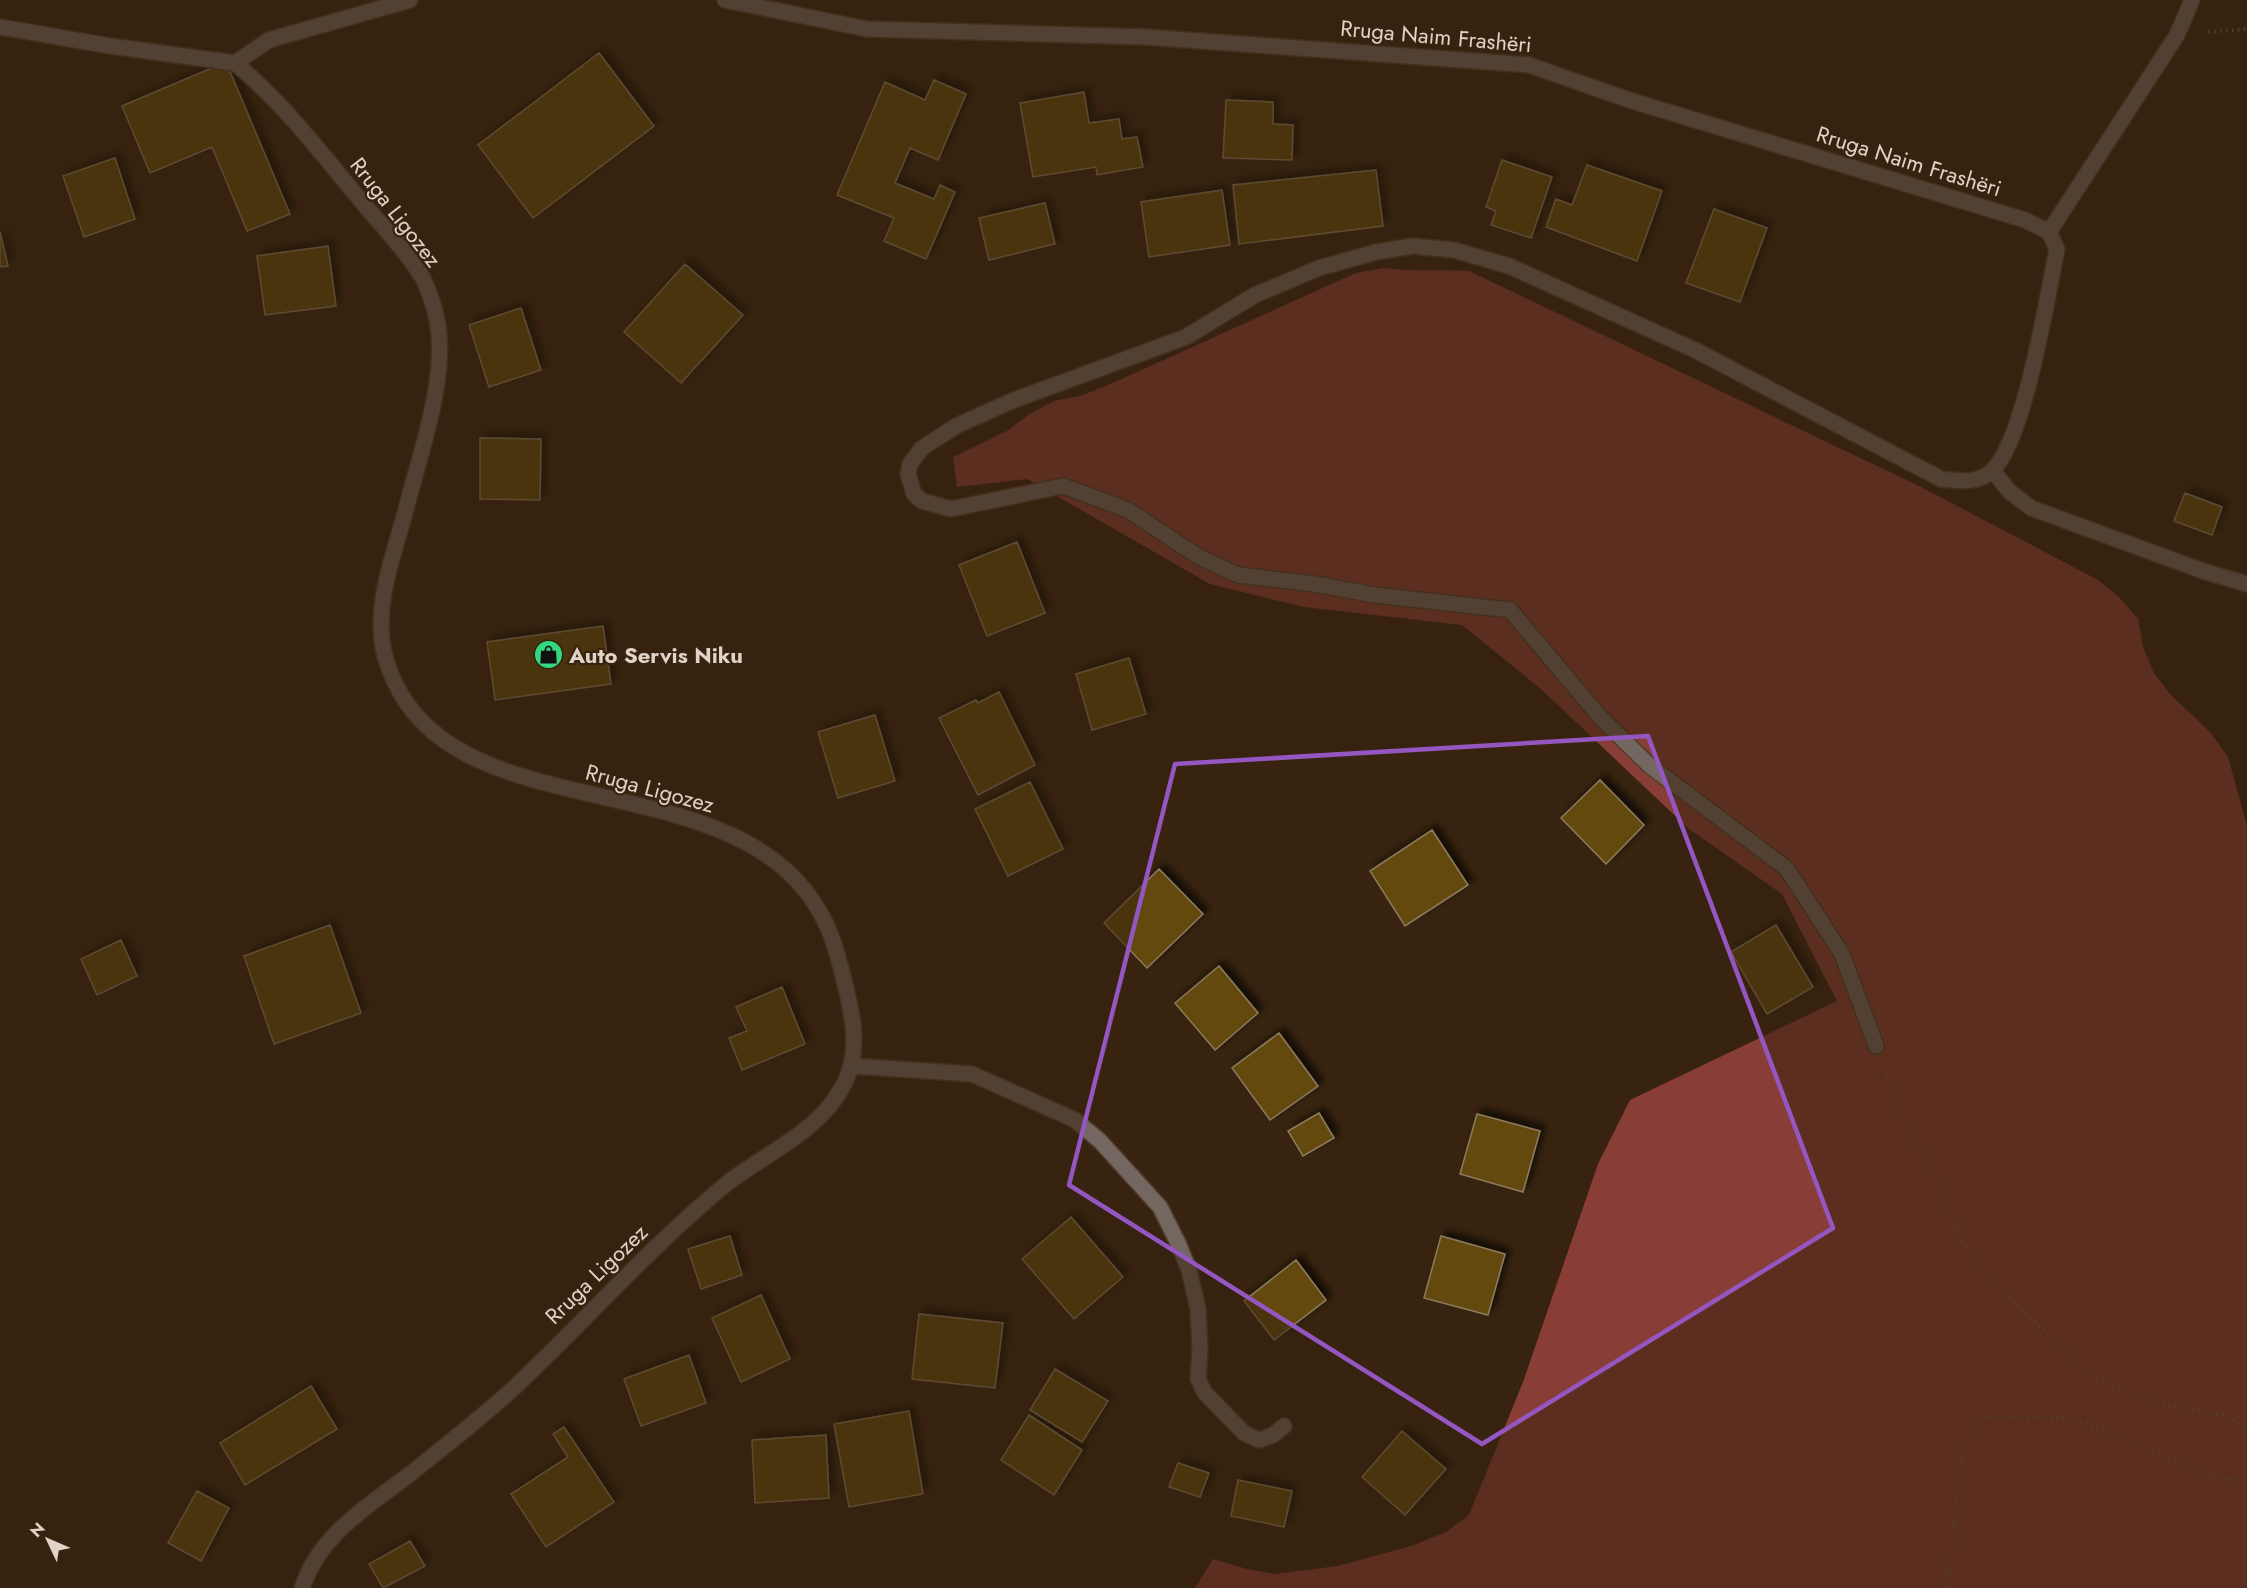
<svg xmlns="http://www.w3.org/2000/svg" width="2247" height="1588" viewBox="0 0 2247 1588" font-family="Jost,sans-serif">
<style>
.forest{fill:#883d37}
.building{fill:#64490a;stroke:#8b7b5f;stroke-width:1.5;filter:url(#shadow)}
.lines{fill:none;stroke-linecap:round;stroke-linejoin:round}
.minor-casing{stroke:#523f2c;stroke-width:18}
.path{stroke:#705e4d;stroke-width:4;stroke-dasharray:1.5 4.5;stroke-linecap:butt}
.minor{stroke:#746660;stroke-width:15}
.marked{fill:none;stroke:#9456c1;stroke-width:4.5;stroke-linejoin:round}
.labels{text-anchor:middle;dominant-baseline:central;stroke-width:4.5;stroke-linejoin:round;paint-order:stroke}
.street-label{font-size:22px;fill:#e1d3c7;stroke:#37230f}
.poi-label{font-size:22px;font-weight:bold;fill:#e1d3c7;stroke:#37230f;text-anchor:start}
</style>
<defs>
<filter id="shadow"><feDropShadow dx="5.5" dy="-5.5" stdDeviation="3" flood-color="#0009"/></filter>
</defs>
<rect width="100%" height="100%" fill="#37230f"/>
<path class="forest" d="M1385,268C1413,272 1441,269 1469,271L1921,487L2098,580L2119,597L2138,619L2143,647L2154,673L2170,694L2211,733L2228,757L2247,826V1588H1195L1213,1559L1247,1569L1275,1574L1338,1566L1411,1546L1446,1532L1469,1515L1523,1382L1598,1164L1630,1100L1837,1001L1782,894L1689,829L1541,689L1462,625L1304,607L1210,584L1027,479L957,487L953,457L1007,431L1028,415L1054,401L1080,396L1106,386L1356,273Z"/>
<path class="building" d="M599,53L654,126L533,218L478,145Z
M226,62L290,214L247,231L212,147L150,173L122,106Z
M934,80L966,94L938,160L910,148L895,183L934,199L940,185L955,192L926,259L884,241L894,218L837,195L885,82L925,100Z
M1084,92L1089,123L1119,119L1122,139L1137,137L1143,167L1097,175L1096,167L1033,177L1020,103Z
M1226,100L1273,102V124L1293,125L1292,160L1223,158Z
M115,158L135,219L84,237L63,176Z
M1502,160L1552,177L1531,238L1491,225L1496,211L1486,207Z
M1587,165L1662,191L1637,261L1546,227L1556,199L1572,205Z
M1376,170L1383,226L1239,244L1233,185Z
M1222,190L1230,245L1149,257L1141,202Z
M1045,203L1055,244L989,260L979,218Z
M1714,209L1767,228L1740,302L1686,283Z
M0,232L8,266L0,267Z
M328,246L336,306L265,315L257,256Z
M685,264L743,315L681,383L624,332Z
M521,308L541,370L489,387L469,325Z
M480,438L541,439L540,500L480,499Z
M2185,493L2222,507L2212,535L2174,521Z
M1017,542L1045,613L987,636L959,565Z
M603,626L611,684L495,700L487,642Z
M1129,658L1146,714L1092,730L1076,674Z
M999,692L1035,765L978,795L939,718L976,700L978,703Z
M875,715L895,781L838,798L818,732Z
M1600,780L1644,825L1606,864L1561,818Z
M1030,782L1063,849L1008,876L975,809Z
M1432,830L1468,885L1405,926L1370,871Z
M1159,869L1203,914L1147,968L1104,923Z
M330,925L361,1013L274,1044L244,956Z
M1776,925L1813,987L1767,1014L1731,952Z
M121,940L137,976L97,995L81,959Z
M1219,966L1258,1013L1215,1050L1175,1003Z
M782,987L805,1044L742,1070L729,1038L747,1031L736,1007Z
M1279,1033L1318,1086L1270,1120L1232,1068Z
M1319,1113L1334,1138L1303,1156L1288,1131Z
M1477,1114L1540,1131L1523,1192L1460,1174Z
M1071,1217L1123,1277L1074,1319L1022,1259Z
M730,1236L742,1275L701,1289L688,1249Z
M1441,1236L1505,1254L1488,1315L1424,1298Z
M1296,1260L1326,1300L1274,1340L1244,1301Z
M761,1295L790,1359L741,1382L712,1318Z
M919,1314L1003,1323L995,1388L912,1379Z
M689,1355L706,1403L641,1426L624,1379Z
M1055,1369L1108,1401L1082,1442L1030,1410Z
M311,1386L337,1429L245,1485L220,1443Z
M909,1411L923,1494L849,1507L834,1424Z
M1029,1415L1082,1450L1054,1495L1001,1460Z
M564,1427L614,1502L546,1547L511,1494L568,1457L553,1434Z
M1402,1431L1446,1469L1405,1515L1362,1477Z
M826,1435L829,1498L755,1503L752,1440Z
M1178,1463L1209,1473L1200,1497L1169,1487Z
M1238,1480L1292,1491L1284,1527L1231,1516Z
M197,1491L229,1508L201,1561L168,1543Z
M410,1541L425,1566L383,1588L369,1564Z"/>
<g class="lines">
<defs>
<path id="minor" d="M725,0L867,29L1146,37L1529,65L1629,100L2025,220L2049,232L2057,249C2047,298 2025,437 1993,470C1979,484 1960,481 1941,479L1695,350L1509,266L1454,250L1413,246L1376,252L1319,268L1255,295L1186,337L1014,400L958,425L922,448L910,464L908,474L914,494L922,501L951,509L1063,486L1128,510L1199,557L1238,575L1315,584L1375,595L1510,610L1600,717L1650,766L1787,869L1842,954L1876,1046
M0,27L110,46L235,63L269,40L410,0
M235,63C282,102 318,149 357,196C377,221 401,244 418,271C427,283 434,305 437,320C448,379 420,453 406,509C394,555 372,608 385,656C440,856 780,736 838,957C848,997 864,1043 845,1082C822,1131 765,1153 725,1185C650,1247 587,1319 517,1385C483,1417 446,1445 410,1474C367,1507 320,1534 302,1588
M2049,232L2177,35L2192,0
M1993,471L2009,491L2031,508L2203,571L2247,584
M852,1066L972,1074L1075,1120L1100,1141L1160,1207L1178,1243L1189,1270L1198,1309L1200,1351L1198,1379L1205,1393L1244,1433L1259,1440L1273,1435L1284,1426"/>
</defs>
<use href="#minor" class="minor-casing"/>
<path class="path" d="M2208,32L2247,29
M1885,1073L1896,1103L1944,1192L1963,1243L1987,1276L2093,1377L2156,1403L2227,1416L2247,1429
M1946,1588C1961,1530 1944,1468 1982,1417L2073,1418L2218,1479L2247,1480"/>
<use href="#minor" class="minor"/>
</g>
<path d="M0 0H2247V1588H0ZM1648,736L1833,1228L1482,1444L1069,1185L1175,764Z" fill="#37230f" fill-opacity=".55" fill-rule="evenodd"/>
<path class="marked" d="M1648,736L1833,1228L1482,1444L1069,1185L1175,764Z"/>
<defs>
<symbol id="shop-disc" viewBox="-11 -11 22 22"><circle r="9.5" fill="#34d881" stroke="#37230f"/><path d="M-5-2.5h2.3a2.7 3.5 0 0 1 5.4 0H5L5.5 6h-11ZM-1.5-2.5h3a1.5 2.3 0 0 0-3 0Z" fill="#111"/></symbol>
</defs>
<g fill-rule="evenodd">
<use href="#shop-disc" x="532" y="638" width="33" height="33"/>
</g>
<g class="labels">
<g class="street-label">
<text transform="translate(1436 36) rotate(5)">Rruga Naim Frashëri</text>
<text transform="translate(1909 161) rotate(17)">Rruga Naim Frashëri</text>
<text transform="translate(396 212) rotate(52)">Rruga Ligozez</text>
<text transform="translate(650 788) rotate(15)">Rruga Ligozez</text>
<text transform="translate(596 1274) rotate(-44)">Rruga Ligozez</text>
</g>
<g class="poi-label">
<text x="569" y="655">Auto Servis Niku</text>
</g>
</g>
<g transform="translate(48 1540) rotate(314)" stroke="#37230f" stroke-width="4.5" paint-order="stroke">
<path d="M0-4.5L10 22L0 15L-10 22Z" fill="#e1d3c7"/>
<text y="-9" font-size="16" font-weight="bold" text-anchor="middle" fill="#e1d3c7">N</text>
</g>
</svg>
